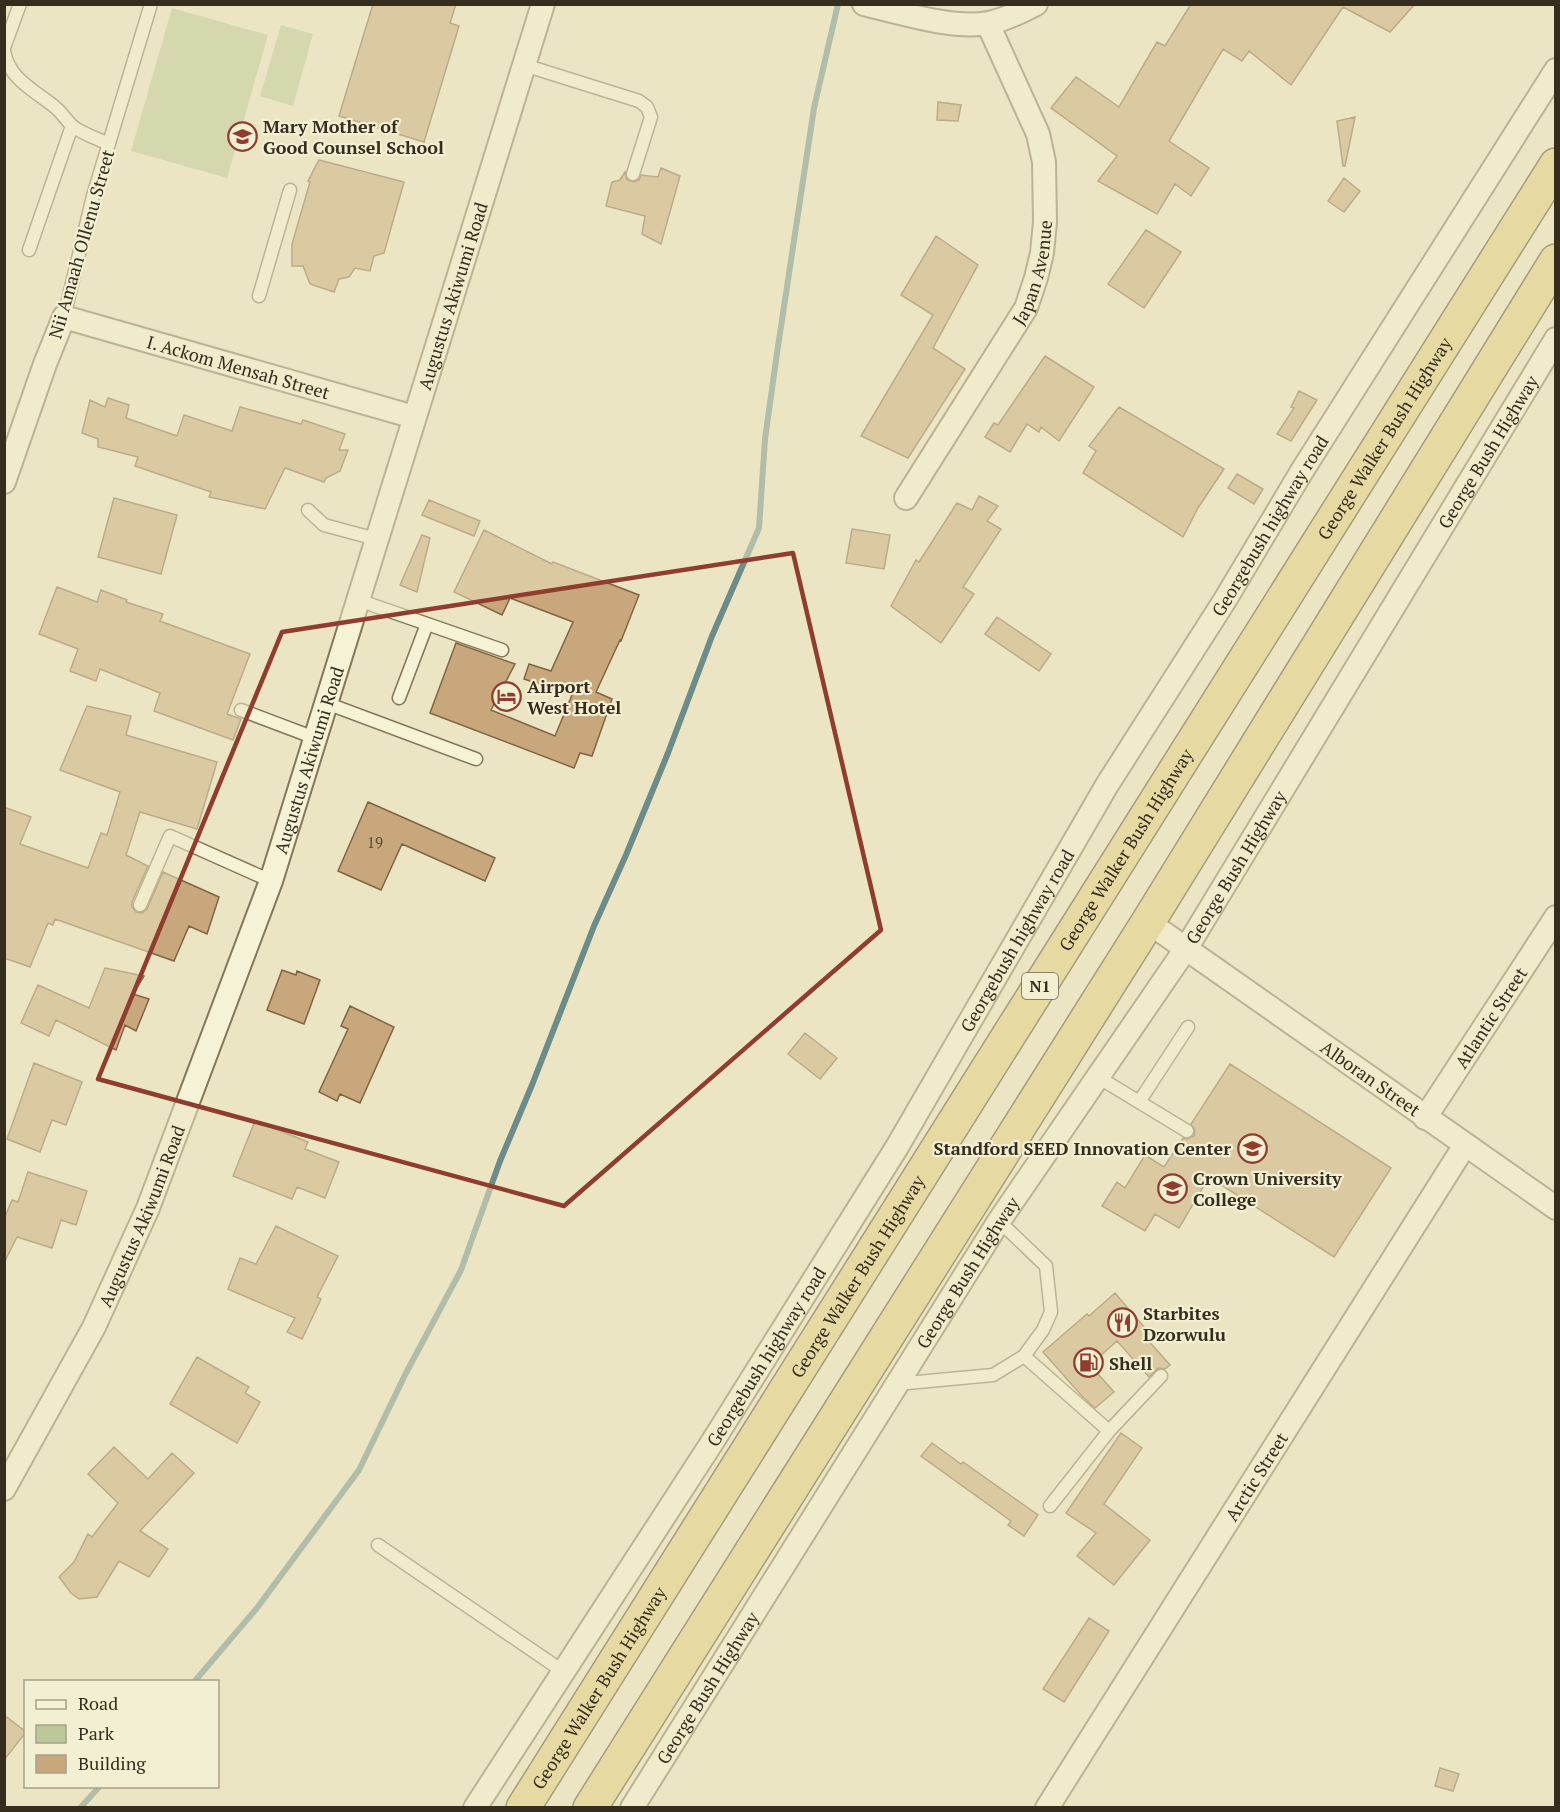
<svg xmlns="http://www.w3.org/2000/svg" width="1560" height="1812" viewBox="0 0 1560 1812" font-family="'PT Serif',serif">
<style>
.green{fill:#bbc898}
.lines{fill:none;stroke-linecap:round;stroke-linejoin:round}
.stream{stroke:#6c8b89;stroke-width:6}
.building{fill:#c7a77b;stroke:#816542;stroke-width:1.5}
.service-casing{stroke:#84775b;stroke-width:15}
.minor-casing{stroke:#84775b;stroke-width:26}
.trunk-casing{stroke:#52452f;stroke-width:36}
.service{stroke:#f6f2d5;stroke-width:12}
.minor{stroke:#f6f2d5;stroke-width:22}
.trunk{stroke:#e0c97a;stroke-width:33}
.marked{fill:none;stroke:#8f3d2f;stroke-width:4.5;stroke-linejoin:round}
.labels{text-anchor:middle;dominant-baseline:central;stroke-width:4.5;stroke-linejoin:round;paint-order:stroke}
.number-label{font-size:15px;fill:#5a4c35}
.shield{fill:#f3efd2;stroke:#6e6754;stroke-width:1.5}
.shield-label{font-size:16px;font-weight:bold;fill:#352d1e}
.poi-label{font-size:18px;font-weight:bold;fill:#352d1e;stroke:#f3efd2;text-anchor:start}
.street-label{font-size:18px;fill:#352d1e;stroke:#f3efd2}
</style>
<rect width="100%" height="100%" fill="#ebe5c3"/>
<path class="green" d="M172,8L268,35L227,178L131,151Z
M281,25L313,34L293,106L260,96Z"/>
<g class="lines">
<path class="stream" d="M194,1682L257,1608L359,1470L406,1373L461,1270L500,1161L532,1085L594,926L626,855L668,753L712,636L759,528L765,439L777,353L814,108L838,4
M80,1808L100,1786"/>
</g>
<path class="building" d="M373,4H456L450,23L459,26L424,142L339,116Z
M1191,4H1415L1390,32L1343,7L1291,85L1249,51L1242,61L1223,49L1169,141L1209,168L1191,196L1175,184L1157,214L1098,181L1117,156L1051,108L1076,77L1119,107L1157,42L1165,46Z
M938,102L961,105L958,121L937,120Z
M1355,117L1345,166H1343L1337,121Z
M319,160L404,182L384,253L374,256L370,271L355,268L349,277L339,279L334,292L310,284L303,266H292V244L310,182L308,181Z
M661,168L680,176L661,244L642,234L645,216L606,206L612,182L620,180L625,172L627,180L634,182L639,180L641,175L658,177Z
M1344,178L1360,191L1344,212L1328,201Z
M1146,230L1181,252L1144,308L1108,284Z
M936,236L978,265L933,348L965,369L908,458L861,436L933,315L901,295Z
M1045,356L1094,387L1059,441L1041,427L1039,432L1027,424L1010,452L985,437L994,423L998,425Z
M1299,391L1317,400L1291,441L1277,434L1294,408L1291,407Z
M108,398L129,405L126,418L177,436L184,415L232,431L240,407L301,424L303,420L345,434L339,450H348L340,471L326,478L324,482L285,468L265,509L209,497L211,492L135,466L138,457L98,447V439L82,433L90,400L105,407Z
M1119,407L1224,469L1198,508L1183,537L1083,473L1096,451L1089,446Z
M1237,474L1263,489L1254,504L1228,488Z
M979,496L998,506L987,521L1001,529L963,587L974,594L941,643L891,606L916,560L919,562L957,503L972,510Z
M114,498L177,515L161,574L98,557Z
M429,500L480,521L474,536L422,515Z
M852,529L890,535L884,569L846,563Z
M484,530L552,564L553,562L639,595L621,641L620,640L596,692L612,699L592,756L580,753L574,768L430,713L456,643L515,664L491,710L555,736L572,695L524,679L529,664L551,671L573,622L510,598L502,615L454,592Z
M422,535L430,538L417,592L400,585Z
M57,587L97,602L101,590L127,600L126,602L163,614L160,621L250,654L227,714L241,719L233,740L154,711L160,693L100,669L96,681L70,671L78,649L39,634Z
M997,617L1051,654L1039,671L985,634Z
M87,706L131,716L126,735L217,762L197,829L140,812L126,855L148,866L132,902V907L136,912L142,913L147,909L163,872L219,897L207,934L189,926L174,961L55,919L53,925L48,923L30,967L4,958V807L31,817L20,844L88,868L101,833L107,835L120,792L60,770Z
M368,802L495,858L485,881L402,844L381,890L338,871Z
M105,968L144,976L133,994L149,999L136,1031L125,1025L116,1050L56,1020L49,1036L21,1023L38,985L89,1008Z
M282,970L296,975L297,971L320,980L304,1024L267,1010Z
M350,1006L394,1027L360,1103L340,1094L337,1101L319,1092L348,1029L341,1026Z
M805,1033L837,1058L820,1079L788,1054Z
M34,1063L82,1082L66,1125L52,1120L40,1152L7,1139Z
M1230,1064L1391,1168L1334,1257L1209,1177L1179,1228L1155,1214L1145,1231L1102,1206L1117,1182L1125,1188L1145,1155L1164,1167L1183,1138L1187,1139L1194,1136L1195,1131L1191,1124Z
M255,1121L308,1142L305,1149L339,1162L325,1198L297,1187L292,1199L233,1176Z
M28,1172L87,1191L76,1225L61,1220L52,1248L17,1237L4,1263V1219L12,1200L18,1202Z
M276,1226L338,1256L317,1297L321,1299L302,1339L287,1332L295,1318L228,1289L240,1258L256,1264Z
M1115,1293L1150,1334L1146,1338L1170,1365L1165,1369L1158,1368L1149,1377L1117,1341L1090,1365L1114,1392L1095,1408L1082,1396L1043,1352L1087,1314L1089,1316Z
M197,1357L249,1387L245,1393L260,1402L237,1443L170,1404Z
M1121,1433L1142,1448L1104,1504L1150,1540L1114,1585L1077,1556L1096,1533L1066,1513Z
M932,1443L961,1464L963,1462L1038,1515L1024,1536L1008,1525L1011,1521L921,1456Z
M114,1447L148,1479L172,1453L194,1473L140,1531L168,1549L149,1577L119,1561L97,1597L79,1599L71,1593L59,1577L74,1562L88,1534L92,1537L118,1503L88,1474Z
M1089,1618L1109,1631L1064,1702L1043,1689Z
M4,1715L26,1732L4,1760Z
M1440,1768L1459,1774L1453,1791L1435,1786Z"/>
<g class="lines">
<defs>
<path id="service" d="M4,48L20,4
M4,51C9,80 36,91 56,108C63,114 68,123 75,128C86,135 98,139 109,144
M524,65L639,101L647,107L651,117L633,174
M29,250L72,126
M259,296L290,190
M64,317L93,196L151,4
M308,510L324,525L376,539
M358,600L502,650
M399,698L427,624
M326,703L476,759
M241,710L315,738
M140,905L170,836L271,881
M1098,1077L1187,1131
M1139,1102L1188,1027
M1024,1356L1109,1431L1161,1376
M896,1384L993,1375L1024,1356L1043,1330L1051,1312L1046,1266L999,1221
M1050,1506L1109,1431
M378,1545L564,1672"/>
<g id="minor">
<path d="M864,4C897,12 955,30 988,23C1004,20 1021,12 1036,4"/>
<path id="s1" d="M4,482L45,364L64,317L414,417"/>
<path id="s2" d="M906,498L1026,308L1036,278L1042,253L1045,222L1044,162L1038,134L988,24"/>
<path id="s3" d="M1148,922L1556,1208"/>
<path id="s4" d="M1425,1118L1556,917"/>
<path id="s5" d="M4,1489L94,1327L148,1208L271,881L543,4"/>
<path id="s6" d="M475,1808L713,1441L897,1147L1107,785L1225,600L1302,471L1556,70"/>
<path id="s7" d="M632,1808L999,1221L1187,947L1556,339"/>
<path id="s8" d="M1047,1808L1465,1145"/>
</g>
<g id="trunk">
<path id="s9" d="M523,1808L1556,165"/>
<path d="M590,1808L1148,922L1556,261"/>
</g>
</defs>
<use href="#service" class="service-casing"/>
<use href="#minor" class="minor-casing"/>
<use href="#trunk" class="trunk-casing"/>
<use href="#service" class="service"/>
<use href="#minor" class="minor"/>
<use href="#trunk" class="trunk"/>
</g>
<path d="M0 0H1560V1812H0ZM793,553L881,930L564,1206L98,1079L282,632Z" fill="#ebe5c3" fill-opacity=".55" fill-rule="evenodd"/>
<path class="marked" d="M793,553L881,930L564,1206L98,1079L282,632Z"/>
<defs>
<symbol id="school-ring" viewBox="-11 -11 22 22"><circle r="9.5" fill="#f3efd2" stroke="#8f3d2f" stroke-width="1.5"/><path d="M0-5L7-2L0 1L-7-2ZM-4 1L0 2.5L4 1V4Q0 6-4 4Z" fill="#8f3d2f"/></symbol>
<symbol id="hotel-ring" viewBox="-11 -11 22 22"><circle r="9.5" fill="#f3efd2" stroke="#8f3d2f" stroke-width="1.5"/><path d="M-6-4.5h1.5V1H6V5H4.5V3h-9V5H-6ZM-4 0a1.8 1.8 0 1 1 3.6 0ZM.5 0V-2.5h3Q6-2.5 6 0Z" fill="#8f3d2f"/></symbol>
<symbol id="university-ring" viewBox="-11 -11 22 22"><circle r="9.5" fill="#f3efd2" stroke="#8f3d2f" stroke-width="1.5"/><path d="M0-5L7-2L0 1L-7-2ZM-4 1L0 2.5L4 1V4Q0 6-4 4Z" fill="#8f3d2f"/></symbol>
<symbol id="restaurant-ring" viewBox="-11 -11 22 22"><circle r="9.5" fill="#f3efd2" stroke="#8f3d2f" stroke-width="1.5"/><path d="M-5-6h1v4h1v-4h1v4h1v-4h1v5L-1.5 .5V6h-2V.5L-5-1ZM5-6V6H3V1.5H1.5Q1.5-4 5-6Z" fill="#8f3d2f"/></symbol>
<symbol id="fuel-ring" viewBox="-11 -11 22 22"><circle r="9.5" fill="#f3efd2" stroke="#8f3d2f" stroke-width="1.5"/><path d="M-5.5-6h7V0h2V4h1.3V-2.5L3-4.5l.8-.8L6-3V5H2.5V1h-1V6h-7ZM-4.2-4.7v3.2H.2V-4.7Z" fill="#8f3d2f"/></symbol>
</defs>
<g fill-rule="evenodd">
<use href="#school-ring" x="226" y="120" width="33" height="33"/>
<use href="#hotel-ring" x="490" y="680" width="33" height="33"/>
<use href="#university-ring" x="1236" y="1132" width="33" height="33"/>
<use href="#university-ring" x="1156" y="1172" width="33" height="33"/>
<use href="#restaurant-ring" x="1106" y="1306" width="33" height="33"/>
<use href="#fuel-ring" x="1072" y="1346" width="33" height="33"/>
</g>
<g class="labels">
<g class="number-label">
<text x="375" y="842">19</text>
</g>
<rect class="shield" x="1022" y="973" width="36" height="26" rx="4.5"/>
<g class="shield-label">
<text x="1040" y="986">N1</text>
</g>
<g class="poi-label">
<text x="263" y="126">Mary Mother of<tspan x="263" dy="21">Good Counsel School</tspan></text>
<text x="527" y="686">Airport<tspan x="527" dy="21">West Hotel</tspan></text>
<text x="1231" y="1148" text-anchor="end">Standford SEED Innovation Center</text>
<text x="1193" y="1178">Crown University<tspan x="1193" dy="21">College</tspan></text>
<text x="1143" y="1313">Starbites<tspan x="1143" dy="21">Dzorwulu</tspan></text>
<text x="1109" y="1363">Shell</text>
</g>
<g class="street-label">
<text transform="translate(81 244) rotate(-74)">Nii Amaah Ollenu Street</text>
<text stroke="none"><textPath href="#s2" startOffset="261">Japan Avenue</textPath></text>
<text stroke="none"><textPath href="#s5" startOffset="1278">Augustus Akiwumi Road</textPath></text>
<text stroke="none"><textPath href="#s1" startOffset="357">I. Ackom Mensah Street</textPath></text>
<text stroke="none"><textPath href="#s9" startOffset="1618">George Walker Bush Highway</textPath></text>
<text stroke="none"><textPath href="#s7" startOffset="1604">George Bush Highway</textPath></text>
<text stroke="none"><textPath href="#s6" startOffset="1509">Georgebush highway road</textPath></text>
<text stroke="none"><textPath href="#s5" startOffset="792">Augustus Akiwumi Road</textPath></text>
<text stroke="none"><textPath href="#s9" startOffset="1132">George Walker Bush Highway</textPath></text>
<text stroke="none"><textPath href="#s7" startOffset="1118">George Bush Highway</textPath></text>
<text stroke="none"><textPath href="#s6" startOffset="1023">Georgebush highway road</textPath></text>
<text stroke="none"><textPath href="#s4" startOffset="120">Atlantic Street</textPath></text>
<text stroke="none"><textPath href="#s3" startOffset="272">Alboran Street</textPath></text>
<text stroke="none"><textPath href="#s5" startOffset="306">Augustus Akiwumi Road</textPath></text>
<text stroke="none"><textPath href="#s7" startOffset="632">George Bush Highway</textPath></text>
<text stroke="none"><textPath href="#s9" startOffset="628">George Walker Bush Highway</textPath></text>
<text stroke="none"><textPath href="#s6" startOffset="537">Georgebush highway road</textPath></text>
<text stroke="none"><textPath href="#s8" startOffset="392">Arctic Street</textPath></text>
<text stroke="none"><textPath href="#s9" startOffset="142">George Walker Bush Highway</textPath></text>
<text stroke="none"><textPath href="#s7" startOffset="142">George Bush Highway</textPath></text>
</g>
</g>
<rect width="1560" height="1812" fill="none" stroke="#352d1e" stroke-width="12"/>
<rect x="24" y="1680" width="195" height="108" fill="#f3efd2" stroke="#a7a18a" stroke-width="1.5"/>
<rect x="36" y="1700" width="30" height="9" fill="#f6f2d5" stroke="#a7a18a" stroke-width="1.5"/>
<text x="78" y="1710" font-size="18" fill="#352d1e">Road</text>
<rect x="36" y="1725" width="30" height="18" fill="#bbc898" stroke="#a7a18a" stroke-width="1.5"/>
<text x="78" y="1740" font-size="18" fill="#352d1e">Park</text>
<rect x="36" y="1755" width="30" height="18" fill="#c7a77b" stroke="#a7a18a" stroke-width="1.5"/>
<text x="78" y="1770" font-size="18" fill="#352d1e">Building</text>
</svg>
